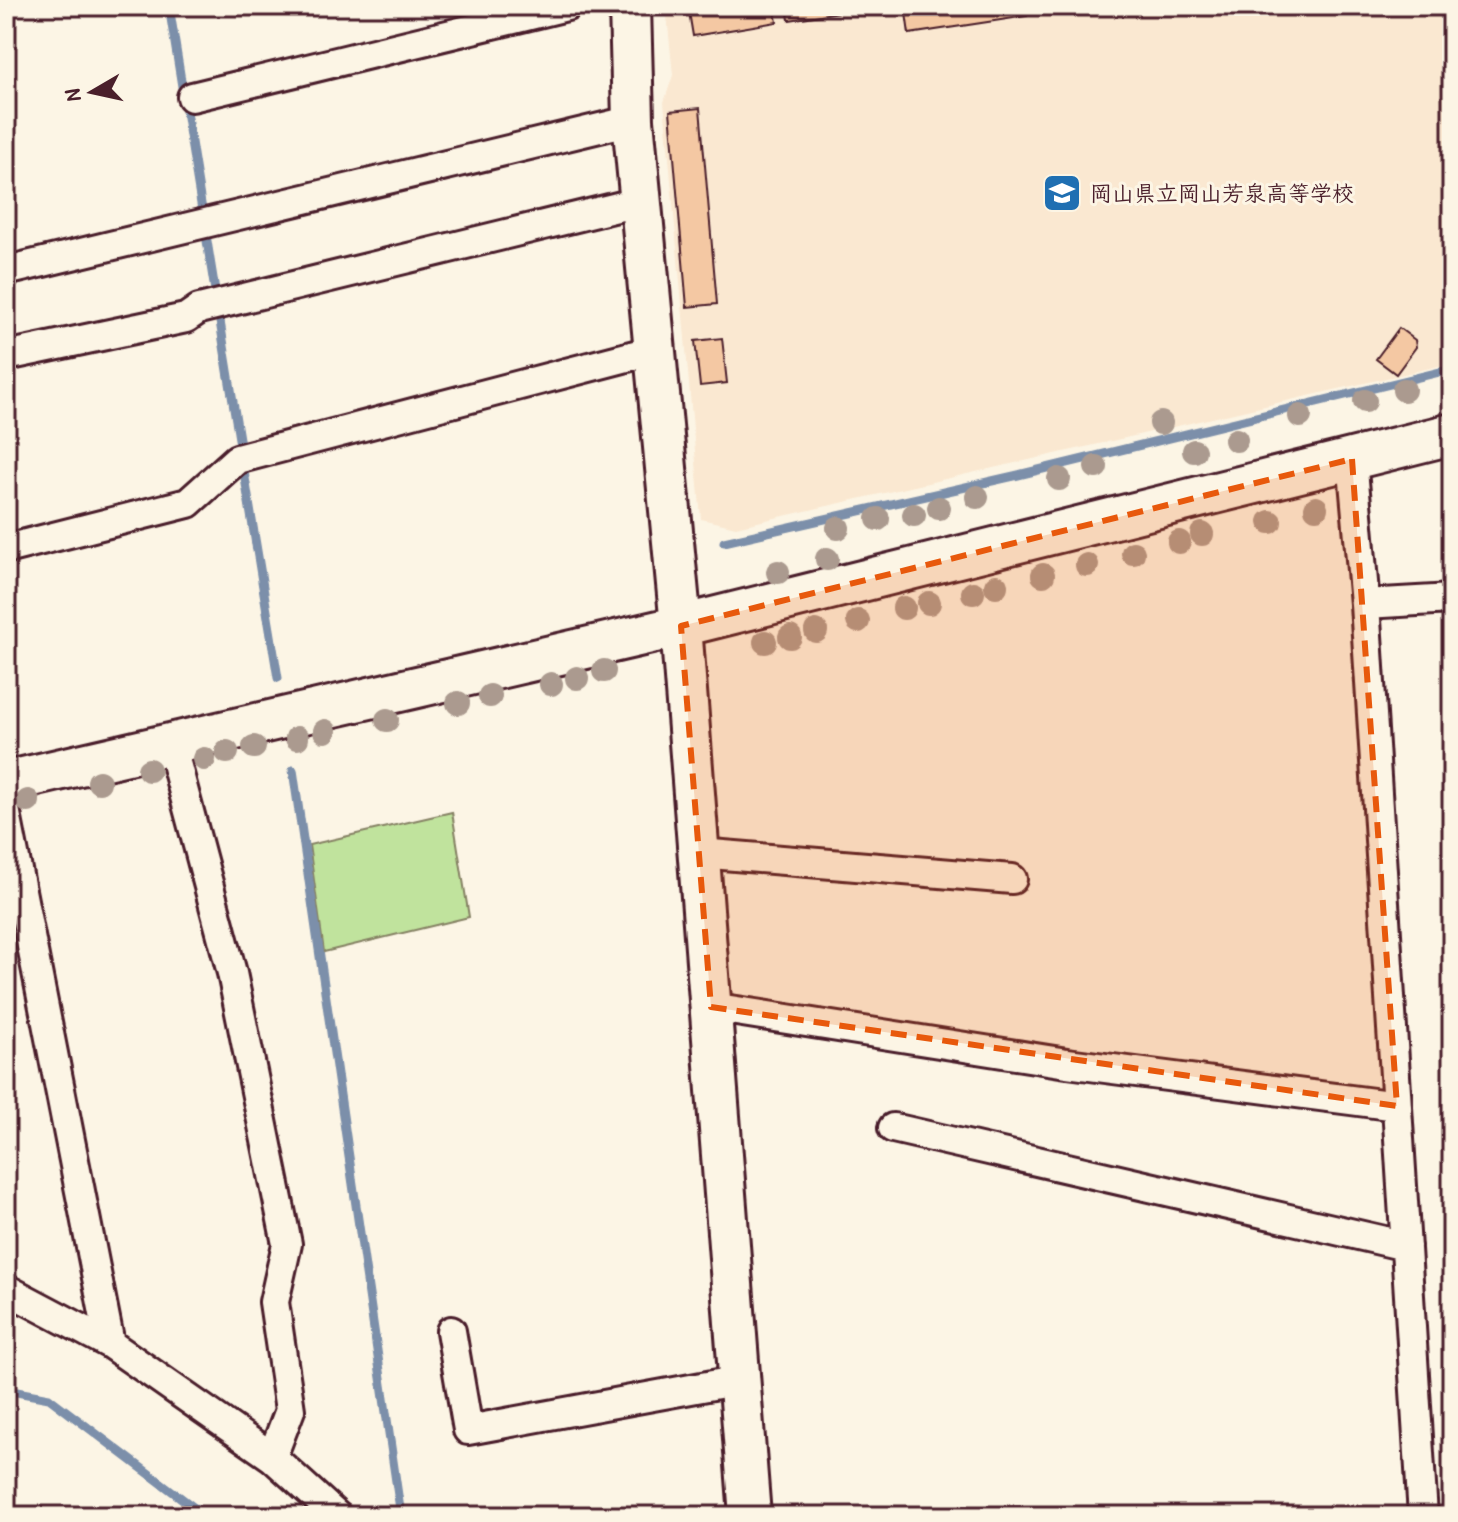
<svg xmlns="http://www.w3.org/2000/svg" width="1458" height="1522" viewBox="0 0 1458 1522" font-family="'Patrick Hand','Klee One',sans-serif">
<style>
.built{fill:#fae8d1}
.green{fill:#c0e39d;stroke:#858164;stroke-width:2}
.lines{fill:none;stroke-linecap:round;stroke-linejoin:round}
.stream{stroke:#7c8faa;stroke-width:9}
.building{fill:#f4c8a3;stroke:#4a1f2b;stroke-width:2}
.street-casing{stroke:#4a1f2b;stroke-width:34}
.secondary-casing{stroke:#4a1f2b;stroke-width:46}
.street{stroke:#fcf5e5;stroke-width:28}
.secondary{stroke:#fcf5e5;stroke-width:40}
.tree{fill:#ab9a8f}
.marked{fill:#e8590c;fill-opacity:0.2;stroke:#e8590c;stroke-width:6;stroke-dasharray:16 10;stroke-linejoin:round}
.labels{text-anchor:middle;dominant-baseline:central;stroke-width:6;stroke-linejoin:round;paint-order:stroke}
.poi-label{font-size:22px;font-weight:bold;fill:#4a1f2b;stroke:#fcf5e5;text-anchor:start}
</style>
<rect width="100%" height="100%" fill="#fcf5e5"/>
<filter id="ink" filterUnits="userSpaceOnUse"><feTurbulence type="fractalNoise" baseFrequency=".0125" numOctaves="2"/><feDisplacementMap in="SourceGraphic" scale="16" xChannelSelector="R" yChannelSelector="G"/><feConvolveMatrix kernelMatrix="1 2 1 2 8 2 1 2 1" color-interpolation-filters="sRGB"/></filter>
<g filter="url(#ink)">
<path class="built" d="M666,6H1452V363L736,527L701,519L664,102L673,75Z"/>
<path class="green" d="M452,812L469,917L324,952L309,845Z"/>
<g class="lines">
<path class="stream" d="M169,6L240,445
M244,472L278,678
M724,542L1014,476L1452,369
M293,770L401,1516
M6,1390L49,1398L205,1516"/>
</g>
<path class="building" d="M723,6H774L777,22L693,36L689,12Z
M787,6H877L789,20Z
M905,6H1026L1027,16L909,34Z
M1047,6H1085L1048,12Z
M700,108L717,304L687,307L670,111Z
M1399,328L1415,340L1416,347L1396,374L1376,359Z
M722,338L727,383L700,386L695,341Z"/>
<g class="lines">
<defs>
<path id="street" d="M192,97L567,6
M6,271L633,120
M6,356L186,318L199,309L642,201
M1352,459L1365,604L1423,1516
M6,549L188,503L237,459L654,350
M1365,604L1452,599
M171,744L232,973L287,1244L274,1302L290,1410L272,1457
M6,814L110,1344
M699,853L1012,879
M711,1007L1067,1063L1397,1106
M893,1128L1406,1246
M6,1289L110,1344L272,1457L337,1516
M451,1331L468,1430L740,1380"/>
<path id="secondary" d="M630,6L633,120L681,626L750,1516
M6,782L681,626L1452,434"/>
</defs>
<use href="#street" class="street-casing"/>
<use href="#secondary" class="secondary-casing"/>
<use href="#street" class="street"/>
<use href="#secondary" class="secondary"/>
</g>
<g class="tree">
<circle cx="1404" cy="390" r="12"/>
<circle cx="1365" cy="401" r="12"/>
<circle cx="1300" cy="416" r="12"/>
<circle cx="1161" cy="423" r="12"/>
<circle cx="1236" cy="440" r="12"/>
<circle cx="1194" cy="451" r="12"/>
<circle cx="1096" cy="467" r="12"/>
<circle cx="1059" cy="479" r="12"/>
<circle cx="977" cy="497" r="12"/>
<circle cx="939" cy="508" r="12"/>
<circle cx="1316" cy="508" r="12"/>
<circle cx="914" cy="515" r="12"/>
<circle cx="878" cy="519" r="12"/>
<circle cx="1270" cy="522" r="12"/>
<circle cx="838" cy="528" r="12"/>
<circle cx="1202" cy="534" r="12"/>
<circle cx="1179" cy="542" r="12"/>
<circle cx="1133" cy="553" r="12"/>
<circle cx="827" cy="559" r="12"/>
<circle cx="1087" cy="565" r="12"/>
<circle cx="778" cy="572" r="12"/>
<circle cx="1043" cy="575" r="12"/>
<circle cx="996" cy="586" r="12"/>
<circle cx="973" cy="593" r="12"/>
<circle cx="929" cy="603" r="12"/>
<circle cx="904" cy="608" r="12"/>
<circle cx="858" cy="621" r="12"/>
<circle cx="816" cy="631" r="12"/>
<circle cx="790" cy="637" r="12"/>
<circle cx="765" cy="642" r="12"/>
<circle cx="604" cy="671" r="12"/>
<circle cx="577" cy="678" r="12"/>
<circle cx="551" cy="684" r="12"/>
<circle cx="490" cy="696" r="12"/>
<circle cx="458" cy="703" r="12"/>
<circle cx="387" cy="720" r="12"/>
<circle cx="325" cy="731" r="12"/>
<circle cx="297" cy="738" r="12"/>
<circle cx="254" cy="747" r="12"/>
<circle cx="227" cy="752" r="12"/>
<circle cx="204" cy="759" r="12"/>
<circle cx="149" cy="770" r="12"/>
<circle cx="99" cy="782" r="12"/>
<circle cx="28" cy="801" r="12"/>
</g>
</g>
<path class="marked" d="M1352,459L1397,1106L711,1007L681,626Z"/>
<defs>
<symbol id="school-square" viewBox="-11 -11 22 22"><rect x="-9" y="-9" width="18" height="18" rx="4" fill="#1f6fb2" stroke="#fcf5e5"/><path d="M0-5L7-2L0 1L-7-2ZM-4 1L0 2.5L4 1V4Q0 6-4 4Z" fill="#fff"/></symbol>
</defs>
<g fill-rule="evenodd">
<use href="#school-square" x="1040" y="171" width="44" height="44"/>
</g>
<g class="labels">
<g class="poi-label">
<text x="1090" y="193">岡山県立岡山芳泉高等学校</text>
</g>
</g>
<rect width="1458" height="1522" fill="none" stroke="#fcf5e5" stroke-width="32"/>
<rect x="16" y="16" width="1426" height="1490" fill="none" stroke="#4a1f2b" stroke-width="3" filter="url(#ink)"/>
<g transform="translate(92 92) rotate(261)" stroke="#fcf5e5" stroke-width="6" paint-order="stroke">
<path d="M0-6L14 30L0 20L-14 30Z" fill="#4a1f2b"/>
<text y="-12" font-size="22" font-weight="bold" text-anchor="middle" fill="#4a1f2b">N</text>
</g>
</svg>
